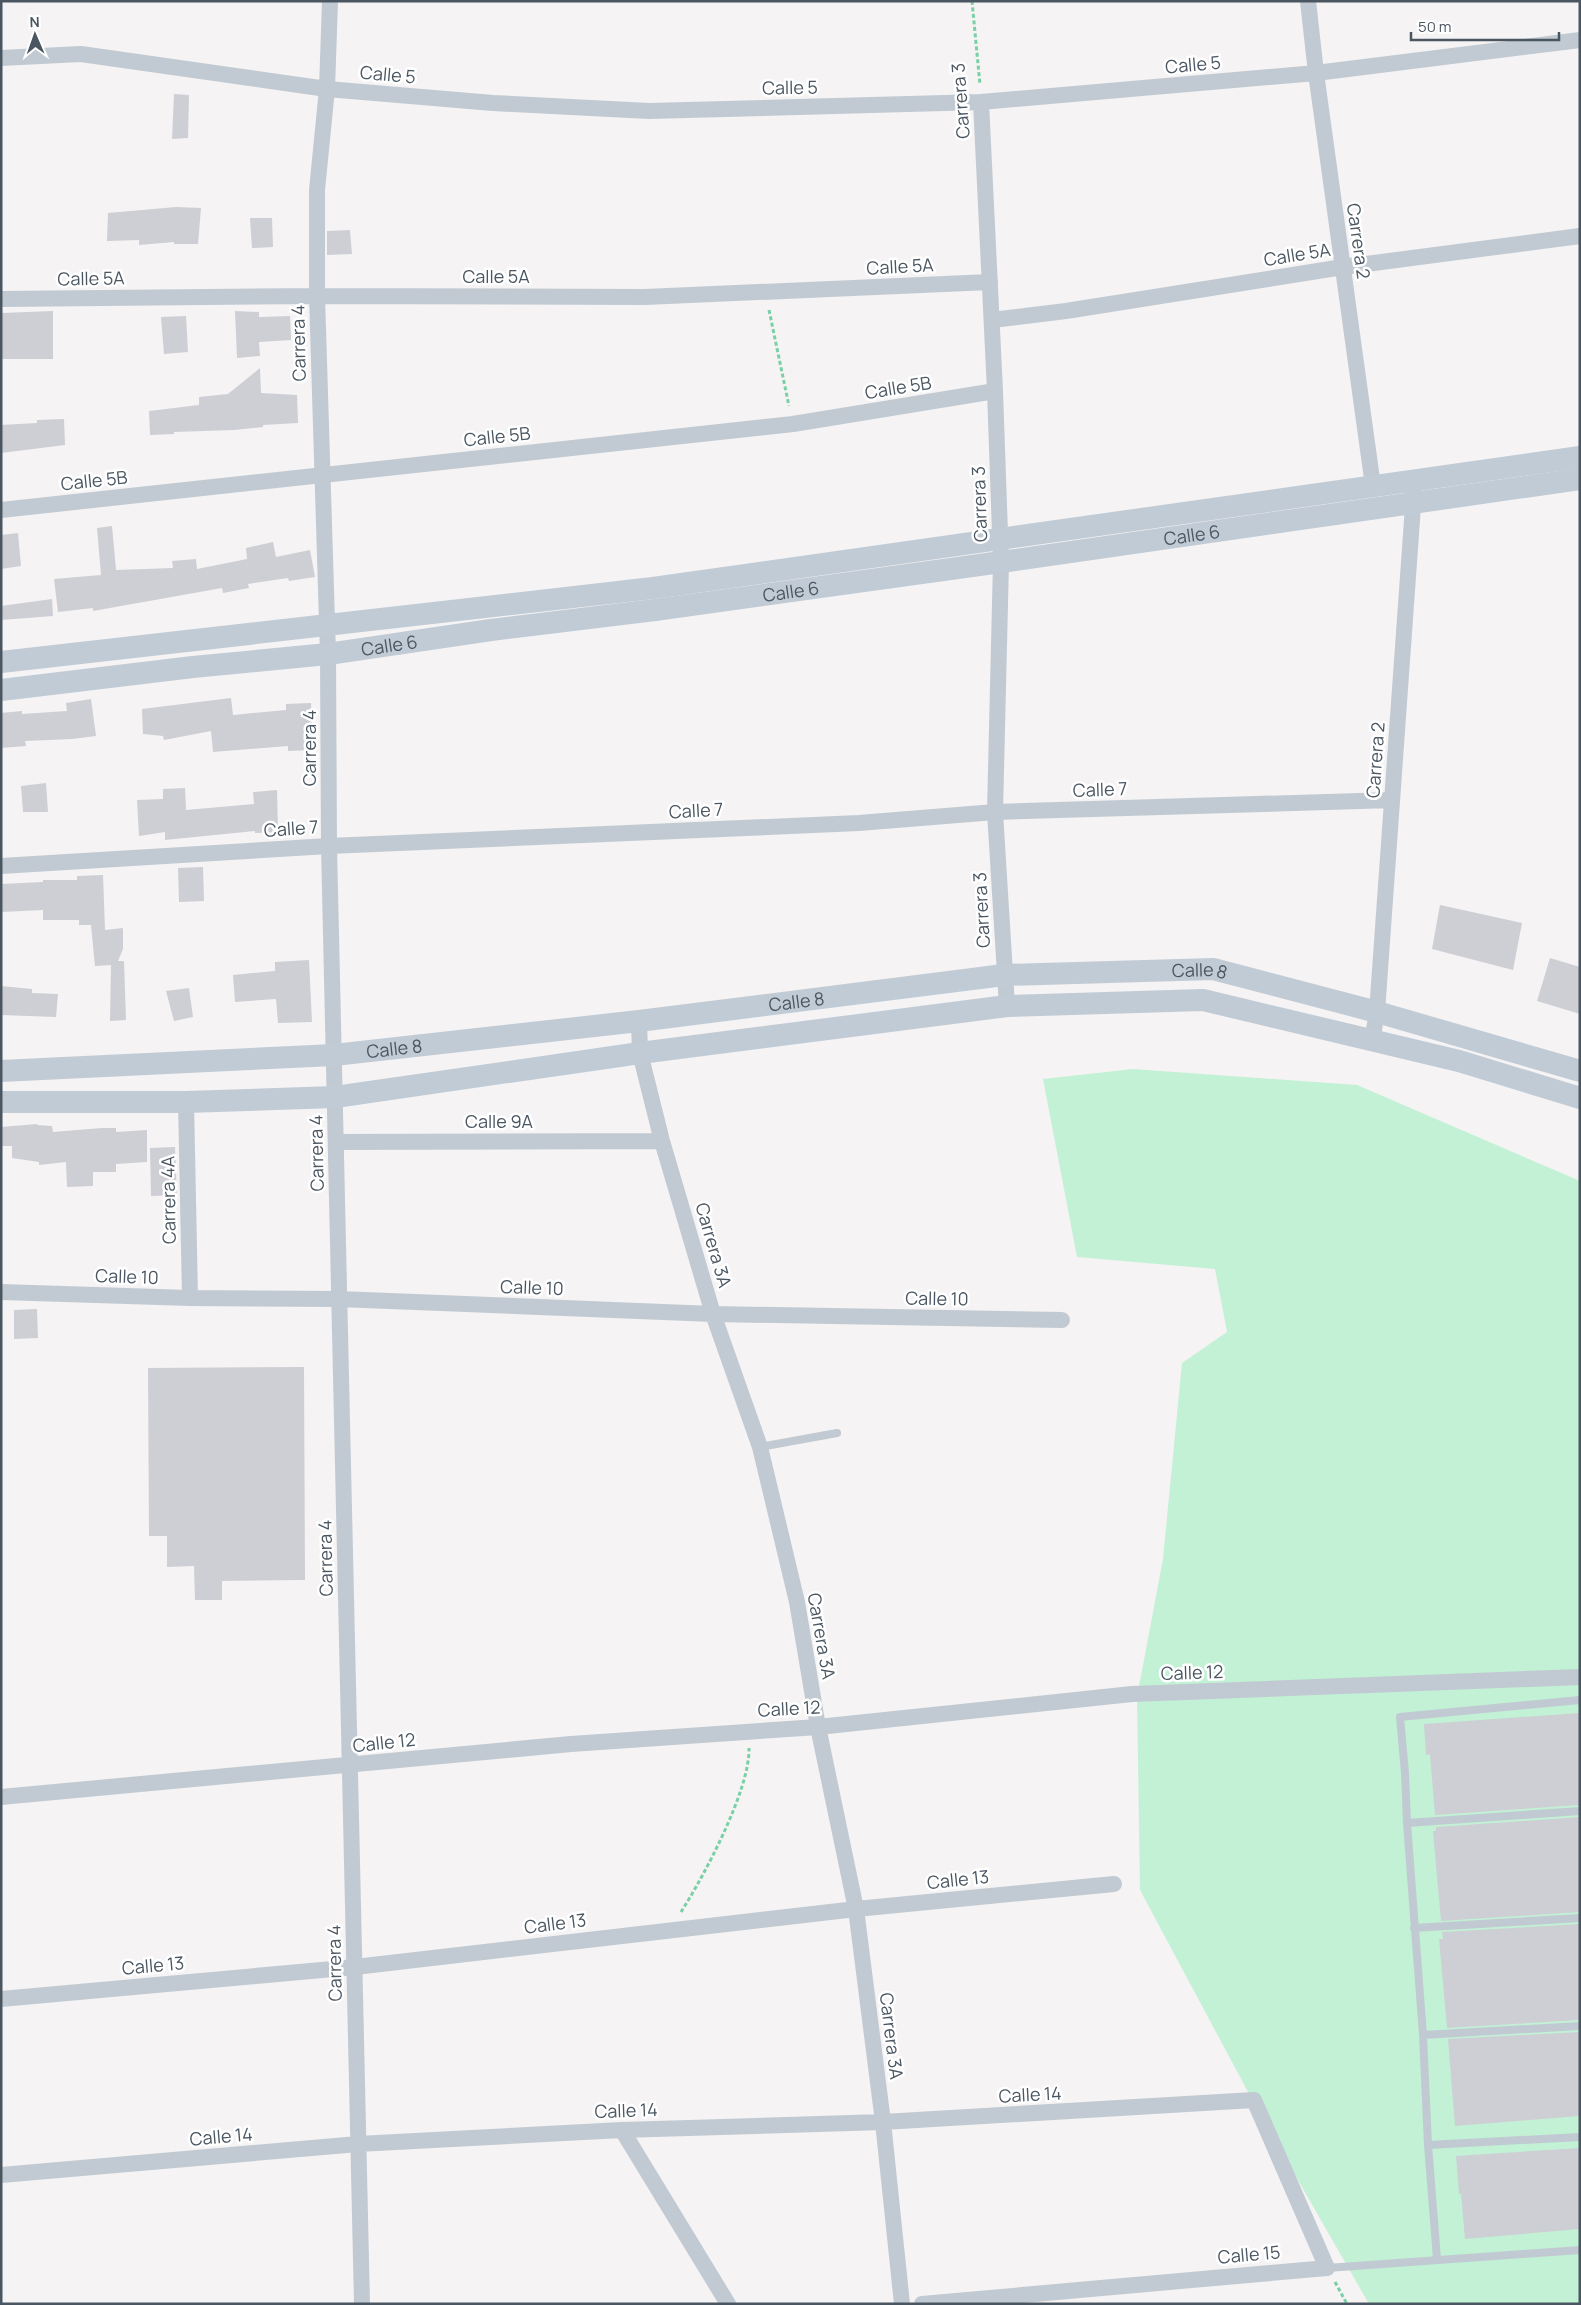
<svg xmlns="http://www.w3.org/2000/svg" width="1581" height="2305" viewBox="0 0 1581 2305" font-family="Manrope,sans-serif">
<style>
.green{fill:#c3f1d5}
.building{fill:#cdcfd5}
.lines{fill:none;stroke-linecap:round;stroke-linejoin:round}
.path{stroke:#7ad0a6;stroke-width:3;stroke-dasharray:4 2.5;stroke-linecap:butt}
.lane{stroke:#c1cad2;stroke-width:8}
.street{stroke:#c1cad2;stroke-width:16}
.secondary{stroke:#c1cbd6;stroke-width:22}
.labels{text-anchor:middle;dominant-baseline:central;stroke-width:5;stroke-linejoin:round;paint-order:stroke}
.street-label{font-size:18px;fill:#4a5661;stroke:#fff}
</style>
<rect width="100%" height="100%" fill="#f5f3f3"/>
<path class="green" d="M1133,1069L1357,1085L1580,1181V2304H1369L1255,2105L1140,1890L1137,1697L1163,1559L1182,1363L1227,1332L1215,1269L1077,1257L1043,1079Z"/>
<path class="building" d="M174,94L189,95L188,138L172,139Z
M176,207L201,208L198,244H174V242L139,245V240L107,241L108,213Z
M250,218H272L273,247L252,248Z
M350,230L352,254L327,255V231Z
M53,311V359H1V313Z
M235,311L259,312V317L290,316L291,340L259,342L260,356L237,358Z
M186,316L188,352L164,354L161,317Z
M260,368L261,393L297,395L298,423L263,425V427L234,430L174,432V434L150,435L149,411L199,405V397L228,394Z
M64,419L65,445L1,453V425L37,423V420Z
M112,526L116,570L173,568L172,561L196,559L197,569L247,559L246,548L273,542L276,557L310,550L315,577L289,581L288,578L248,584L249,588L223,593L222,588L93,611V608L58,612L54,579L101,575L97,528Z
M18,533L21,566L1,569V535Z
M52,599L53,616L1,620V606Z
M231,698L233,715L286,710V704L311,703L313,750L288,751V746L213,752L211,731L164,740L163,736L143,734L142,709Z
M91,699L96,736L72,739L25,741L26,746L1,748V713L22,711V714L67,711L66,703Z
M46,783L48,812H23L21,786Z
M185,788L186,810L254,804L253,792L277,790L278,832L255,833V831L165,840V832L139,836L137,800L163,799V789Z
M203,867L204,901L179,902L178,868Z
M103,875L105,930L123,928V949L118,961H124L126,1020L110,1021L111,965L95,966L91,925H79V920H43V910L1,912V884L43,882V880H77V876Z
M1440,905L1522,923L1513,970L1432,949Z
M1550,958L1580,967V1014L1537,1001Z
M309,960L312,1022L278,1023L276,999L235,1002L233,975L275,971V962Z
M1,986L32,989V993L58,994L56,1017L1,1015Z
M189,988L193,1017L174,1021L166,991Z
M37,1124V1125L52,1126L53,1132L102,1128H116V1132L147,1130V1162L116,1164V1172H93V1186L67,1187L66,1162L39,1165V1162L12,1158V1146H1V1127Z
M175,1147L177,1195L151,1196L150,1148Z
M37,1309L38,1338L14,1339V1310Z
M304,1367L305,1580L222,1581V1600H195L194,1566L167,1567V1536H149L148,1368Z
M1580,1713V1805L1435,1815L1430,1754L1426,1755L1424,1724Z
M1580,1817V1912L1441,1921L1433,1831H1436V1827Z
M1580,1924V2020L1447,2028L1439,1939H1443L1442,1932Z
M1580,2032V2116L1455,2126L1448,2039Z
M1580,2148V2229L1465,2239L1461,2194H1459L1456,2156Z"/>
<g class="lines">
<path class="path" d="M972,1L980,85
M769,310L789,406
M681,1912C704,1876 750,1790 749,1748
M1335,2282L1347,2304"/>
<path class="lane" d="M760,1447L837,1433
M1407,1823L1580,1811
M1414,1928L1580,1918
M1423,2035L1580,2026
M1428,2145L1580,2137
M1437,2259L1428,2145L1423,2035L1407,1823L1405,1773L1400,1717L1580,1700
M1327,2268L1580,2250"/>
<path class="street" d="M330,1L327,89L317,190V296L328,654L329,846L362,2304
M1308,1L1316,73L1373,486
M1,58L81,54L327,89L493,103L649,111L981,102L1316,73L1580,40
M981,102L995,391L1001,562L995,812L1007,1006
M1,299L317,296L645,297L990,282
M992,320L1066,311L1343,267L1580,236
M1,510L793,424L995,391
M1,866L329,846L859,823L995,812L1392,800
M639,1021L640,1053L662,1141L713,1314L760,1447L797,1602L818,1727L856,1909L883,2122L902,2304
M1372,1041L1377,1012L1414,492
M186,1102L190,1298
M336,1142L662,1141
M1,1292L190,1298L339,1299L713,1314L1062,1320
M1,1797L571,1744L818,1727L1132,1694L1580,1677
M1,1999L355,1967L856,1909L1114,1884
M622,2130L728,2304
M1,2175L358,2144L622,2130L883,2122L1254,2100L1327,2268L922,2304"/>
<g class="secondary">
<path d="M1,662L653,588L1580,457"/>
<path id="s1" d="M1,690L193,667L328,654L491,630L655,610L1001,562L1580,479"/>
<path id="s2" d="M1,1071L334,1055L639,1021L1004,975L1213,969L1377,1012L1580,1071"/>
<path d="M1,1102H186L335,1097L640,1053L1007,1006L1203,1000L1459,1061L1580,1098"/>
</g>
</g>
<g class="labels">
<g class="street-label">
<text transform="translate(1193 64) rotate(-5)">Calle 5</text>
<text transform="translate(388 74) rotate(5)">Calle 5</text>
<text transform="translate(790 87) rotate(-1)">Calle 5</text>
<text transform="translate(960 101) rotate(-94)">Carrera 3</text>
<text transform="translate(1359 241) rotate(82)">Carrera 2</text>
<text transform="translate(1297 254) rotate(-9)">Calle 5A</text>
<text transform="translate(900 266) rotate(-3)">Calle 5A</text>
<text x="496" y="276">Calle 5A</text>
<text transform="translate(91 278) rotate(-1)">Calle 5A</text>
<text transform="translate(298 343) rotate(-91)">Carrera 4</text>
<text transform="translate(898 387) rotate(-9)">Calle 5B</text>
<text transform="translate(497 436) rotate(-6)">Calle 5B</text>
<text transform="translate(94 480) rotate(-6)">Calle 5B</text>
<text transform="translate(979 504) rotate(-92)">Carrera 3</text>
<text stroke="none"><textPath href="#s1" startOffset="1201">Calle 6</textPath></text>
<text stroke="none"><textPath href="#s1" startOffset="796">Calle 6</textPath></text>
<text stroke="none"><textPath href="#s1" startOffset="391">Calle 6</textPath></text>
<text transform="translate(309 748) rotate(-90)">Carrera 4</text>
<text transform="translate(1375 760) rotate(-86)">Carrera 2</text>
<text transform="translate(1100 789) rotate(-2)">Calle 7</text>
<text transform="translate(696 810) rotate(-3)">Calle 7</text>
<text transform="translate(291 828) rotate(-4)">Calle 7</text>
<text transform="translate(981 910) rotate(-93)">Carrera 3</text>
<text stroke="none"><textPath href="#s2" startOffset="1204">Calle 8</textPath></text>
<text stroke="none"><textPath href="#s2" startOffset="799">Calle 8</textPath></text>
<text stroke="none"><textPath href="#s2" startOffset="394">Calle 8</textPath></text>
<text x="499" y="1121">Calle 9A</text>
<text transform="translate(316 1153) rotate(-91)">Carrera 4</text>
<text transform="translate(168 1200) rotate(-91)">Carrera 4A</text>
<text transform="translate(714 1245) rotate(74)">Carrera 3A</text>
<text transform="translate(127 1276) rotate(2)">Calle 10</text>
<text transform="translate(532 1287) rotate(2)">Calle 10</text>
<text transform="translate(937 1298) rotate(1)">Calle 10</text>
<text transform="translate(325 1558) rotate(-91)">Carrera 4</text>
<text transform="translate(822 1636) rotate(80)">Carrera 3A</text>
<text transform="translate(1192 1672) rotate(-2)">Calle 12</text>
<text transform="translate(789 1708) rotate(-3)">Calle 12</text>
<text transform="translate(384 1742) rotate(-6)">Calle 12</text>
<text transform="translate(958 1879) rotate(-6)">Calle 13</text>
<text transform="translate(555 1923) rotate(-7)">Calle 13</text>
<text transform="translate(334 1963) rotate(-91)">Carrera 4</text>
<text transform="translate(153 1965) rotate(-5)">Calle 13</text>
<text transform="translate(892 2036) rotate(83)">Carrera 3A</text>
<text transform="translate(1030 2094) rotate(-3)">Calle 14</text>
<text transform="translate(626 2110) rotate(-2)">Calle 14</text>
<text transform="translate(221 2136) rotate(-5)">Calle 14</text>
<text transform="translate(1249 2254) rotate(-5)">Calle 15</text>
</g>
</g>
<rect width="1581" height="2305" fill="none" stroke="#4a5661" stroke-width="5"/>
<g transform="translate(35 35) rotate(358)" stroke="#ffffff" stroke-width="4" paint-order="stroke">
<path d="M0-4L9 19L0 12L-9 19Z" fill="#4a5661"/>
<text y="-8" font-size="14" font-weight="bold" text-anchor="middle" fill="#4a5661">N</text>
</g>
<path d="M1411 32v8h148v-8" fill="none" stroke="#4a5661" stroke-width="2.5"/>
<text x="1418" y="32" font-size="15" fill="#4a5661" stroke="#ffffff" stroke-width="4" paint-order="stroke">50 m</text>
</svg>
